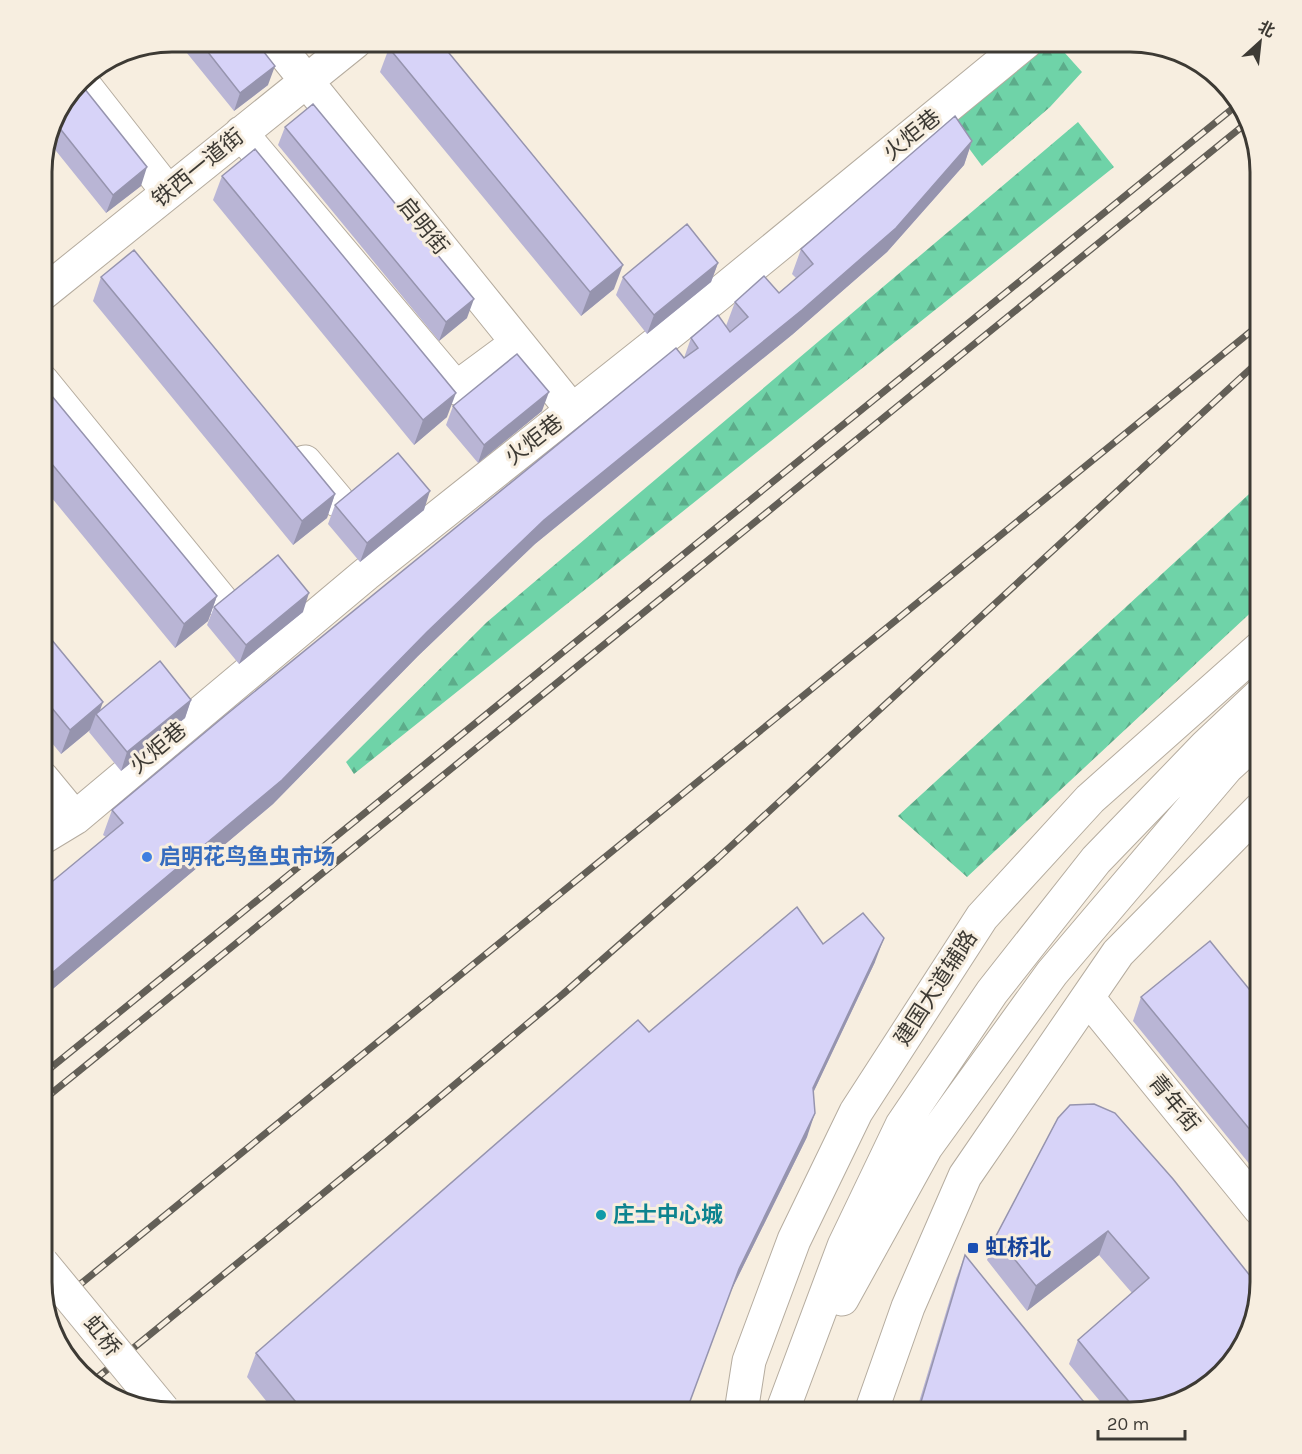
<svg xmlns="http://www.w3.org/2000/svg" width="1302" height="1454" viewBox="0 0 1302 1454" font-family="Karla,'Noto Sans SC',sans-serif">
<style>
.forest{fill:url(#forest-firs)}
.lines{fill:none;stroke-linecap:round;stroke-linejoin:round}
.minor-casing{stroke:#b5ac9f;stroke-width:35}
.major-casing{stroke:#b5ac9f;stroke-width:35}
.highway-casing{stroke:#b5ac9f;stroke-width:35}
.minor{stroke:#fff;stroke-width:33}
.major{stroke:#fff;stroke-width:33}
.highway{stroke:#fff;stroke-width:33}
.rail-casing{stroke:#635f57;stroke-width:7}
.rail{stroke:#f7eee0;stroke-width:4.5;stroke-dasharray:14;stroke-linecap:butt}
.major-bridge-casing{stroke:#b5ac9f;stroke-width:35;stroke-linecap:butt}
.major-bridge{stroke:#fff;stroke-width:33}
.wall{fill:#b9b5d5}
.shaded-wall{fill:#9694ae}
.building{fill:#d7d3f8;stroke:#9694ae;stroke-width:1.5}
.shop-dot{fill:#3f7fe0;stroke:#f7eee0;stroke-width:2}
.culture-dot{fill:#0f9aa8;stroke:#f7eee0;stroke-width:2}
.transit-dot{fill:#1a4fb4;stroke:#f7eee0;stroke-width:2}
.labels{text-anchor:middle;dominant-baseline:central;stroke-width:6;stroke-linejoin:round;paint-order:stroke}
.street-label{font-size:22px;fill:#3d3a34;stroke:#f7eee0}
.shop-label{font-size:22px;font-weight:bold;fill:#366cbe;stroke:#f7eee0;text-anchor:start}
.culture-label{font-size:22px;font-weight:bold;fill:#0d838f;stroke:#f7eee0;text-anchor:start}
.transit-label{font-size:22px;font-weight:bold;fill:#164399;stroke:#f7eee0;text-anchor:start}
.rim{fill:none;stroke:#3d3a34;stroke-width:3}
</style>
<defs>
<pattern id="forest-firs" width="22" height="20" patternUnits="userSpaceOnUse" patternTransform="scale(1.5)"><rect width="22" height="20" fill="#6fd3a8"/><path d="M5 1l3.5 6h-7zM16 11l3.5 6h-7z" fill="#5cac8a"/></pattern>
</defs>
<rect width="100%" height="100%" fill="#f7eee0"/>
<path class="forest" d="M1052,42H1055L1082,72L1050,107L982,166L951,124Z
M1078,122L1114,167L354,774L346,762L487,622Z
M1260,484V604L967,877L898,816Z"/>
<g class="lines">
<defs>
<path id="minor" d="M275,42L572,410
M81,81L168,192
M241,133L456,388L517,343
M42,294L355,42
M42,381L224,604
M305,462L337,500
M42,778L75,818
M42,838L75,818L366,574L715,297L1026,42
M1088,998L1260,1209"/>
<path id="major" d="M741,1412L749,1361L794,1240L856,1112L982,917L1090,799L1260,648"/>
<path id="highway" d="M842,1299L926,1147L1052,973L1227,767L1260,737
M782,1412L844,1246L902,1125L992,992L1096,860L1206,746L1260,695
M871,1412L908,1307L965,1176L1118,953L1260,809"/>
</defs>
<use href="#minor" class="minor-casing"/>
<use href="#major" class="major-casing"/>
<use href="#highway" class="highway-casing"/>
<use href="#minor" class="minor"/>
<use href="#major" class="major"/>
<use href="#highway" class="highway"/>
<defs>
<path id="rail" d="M42,1075L1237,105
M42,1101L1244,125
M51,1308L1260,324
M93,1381L386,1142L563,994L717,859L1260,360"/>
</defs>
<use href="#rail" class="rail-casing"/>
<use href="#rail" class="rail"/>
<defs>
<path id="major-bridge" d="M42,1263L163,1410"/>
</defs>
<use href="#major-bridge" class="major-bridge-casing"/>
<use href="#major-bridge" class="major-bridge"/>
</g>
<path class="wall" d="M178,42H256L268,85L234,111Z
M389,48L614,289L581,316L380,72Z
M56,114L141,186L106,213L48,141Z
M285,127L467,318L439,341L278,145Z
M972,141L964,165L887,252L793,334L535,544L418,656L273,804L42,998V890L106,837L103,835L112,810L684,358L691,338L730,332H731L726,326L735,302L779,293L796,278L792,274L801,249Z
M222,176L447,417L414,445L213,200Z
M718,263L711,282L647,334L616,295L623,277Z
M101,277L335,494L327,518L293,545L93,301Z
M42,384L217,596L208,621L175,648L42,486Z
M453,406L542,411L478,463L446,425Z
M335,505L424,510L360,562L328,524Z
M214,607L303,612L239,664L207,625Z
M42,628L100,710L191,700L185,718L121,771L89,732L90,730L61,754L42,731Z
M823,944L875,962L813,1093L807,1137L730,1293L686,1412H275L247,1377L256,1353L649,1032Z
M1260,980V1177L1133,1021L1141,997L1249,989Z
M1058,1118L1209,1385L1130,1412H1109L1069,1364L1078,1340L1132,1293L1099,1255L1027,1311L987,1260L996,1236Z
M965,1255L1092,1412H916L956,1279Z"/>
<path class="shaded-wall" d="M275,66L268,85L234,111L240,93Z
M972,141L964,165L887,252L793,334L535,544L418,656L273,804L42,998V989L46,978L427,632L544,520Z
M147,167L141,186L106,213L113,195Z
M718,263L711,282L647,334L654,315Z
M623,265L614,289L581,316L590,292Z
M474,299L467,318L439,341L446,322Z
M549,392L542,411L478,463L484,445Z
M456,393L447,417L414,445L423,420Z
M430,491L424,510L360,562L367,543Z
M335,494L327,518L293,545L302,521Z
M309,593L303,612L239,664L246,645Z
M217,596L208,621L175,648L184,624Z
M191,700L185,718L121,771L127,752Z
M103,702L98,716L96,714L90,730L61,754L70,730Z
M884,938L875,962L804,1112L813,1088Z
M815,1113L807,1137L730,1293L739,1269Z
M1108,1231L1099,1255L1027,1311L1036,1286Z"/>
<path class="building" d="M200,42H256L275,66L240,93Z
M396,42H440L623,265L590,292L389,48Z
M80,83L147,167L113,195L54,121L56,114Z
M313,104L474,299L446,322L285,127Z
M955,116L972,141L896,228L802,310L544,520L427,632L282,780L46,978L42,974V890L123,823L112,810L227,714L676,348L684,358L698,348L691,338L718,315L730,332L748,317L735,302L764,276L779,293L813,264L801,249Z
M255,149L456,393L423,420L222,176Z
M687,224L718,263L654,315L623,277Z
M134,250L335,494L302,521L101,277Z
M517,354L549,392L484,445L453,406Z
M42,384L217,596L184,624L42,452Z
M398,453L430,491L367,543L335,505Z
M278,555L309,593L246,645L214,607Z
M42,628L103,702L70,730L42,696Z
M160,661L191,700L127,752L96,714Z
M797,907L823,944L863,913L884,938L813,1088L815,1113L739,1269L686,1412H304L256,1353L638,1020L649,1032Z
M1210,941L1249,989L1260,980V1142L1141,997Z
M1094,1104L1115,1113L1173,1179L1259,1287L1247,1339L1212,1382L1207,1386L1136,1410L1078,1340L1149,1278L1108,1231L1036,1286L996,1236L1058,1118L1070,1105Z
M965,1255L1092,1412H918Z"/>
<circle class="shop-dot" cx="147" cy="857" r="6"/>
<circle class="culture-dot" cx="601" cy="1215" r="6"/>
<rect class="transit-dot" x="967" y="1242" width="12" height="12" rx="3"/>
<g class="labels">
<g class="street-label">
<text transform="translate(912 135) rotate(-39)">火炬巷</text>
<text transform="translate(198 168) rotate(-39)">铁西一道街</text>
<text transform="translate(423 226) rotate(51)">启明街</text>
<text transform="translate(534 440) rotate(-38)">火炬巷</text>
<text transform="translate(158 748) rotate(-40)">火炬巷</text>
<text transform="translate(936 988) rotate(-57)">建国大道辅路</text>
<text transform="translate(1174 1103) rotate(51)">青年街</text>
<text transform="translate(102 1336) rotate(51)">虹桥</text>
</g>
<g class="shop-label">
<text x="159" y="857">启明花鸟鱼虫市场</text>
</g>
<g class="culture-label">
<text x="613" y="1215">庄士中心城</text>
</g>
<g class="transit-label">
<text x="985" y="1248">虹桥北</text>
</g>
</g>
<path d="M0 0H1302V1454H0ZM172 52H1130A120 120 0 0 1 1250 172V1282A120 120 0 0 1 1130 1402H172A120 120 0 0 1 52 1282V172A120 120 0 0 1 172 52Z" fill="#f7eee0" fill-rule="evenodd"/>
<path class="rim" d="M172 52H1130A120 120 0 0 1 1250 172V1282A120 120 0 0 1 1130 1402H172A120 120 0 0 1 52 1282V172A120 120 0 0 1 172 52Z"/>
<g transform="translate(1260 42) rotate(27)" stroke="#f7eee0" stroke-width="4.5" paint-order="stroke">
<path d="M0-4.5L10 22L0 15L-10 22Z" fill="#3d3a34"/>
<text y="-9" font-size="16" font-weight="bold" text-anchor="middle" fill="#3d3a34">北</text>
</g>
<path d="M1098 1430v9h87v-9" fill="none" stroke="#3d3a34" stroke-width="3"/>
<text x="1107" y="1430" font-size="18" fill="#3d3a34" stroke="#f7eee0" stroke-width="4.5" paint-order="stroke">20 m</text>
</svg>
